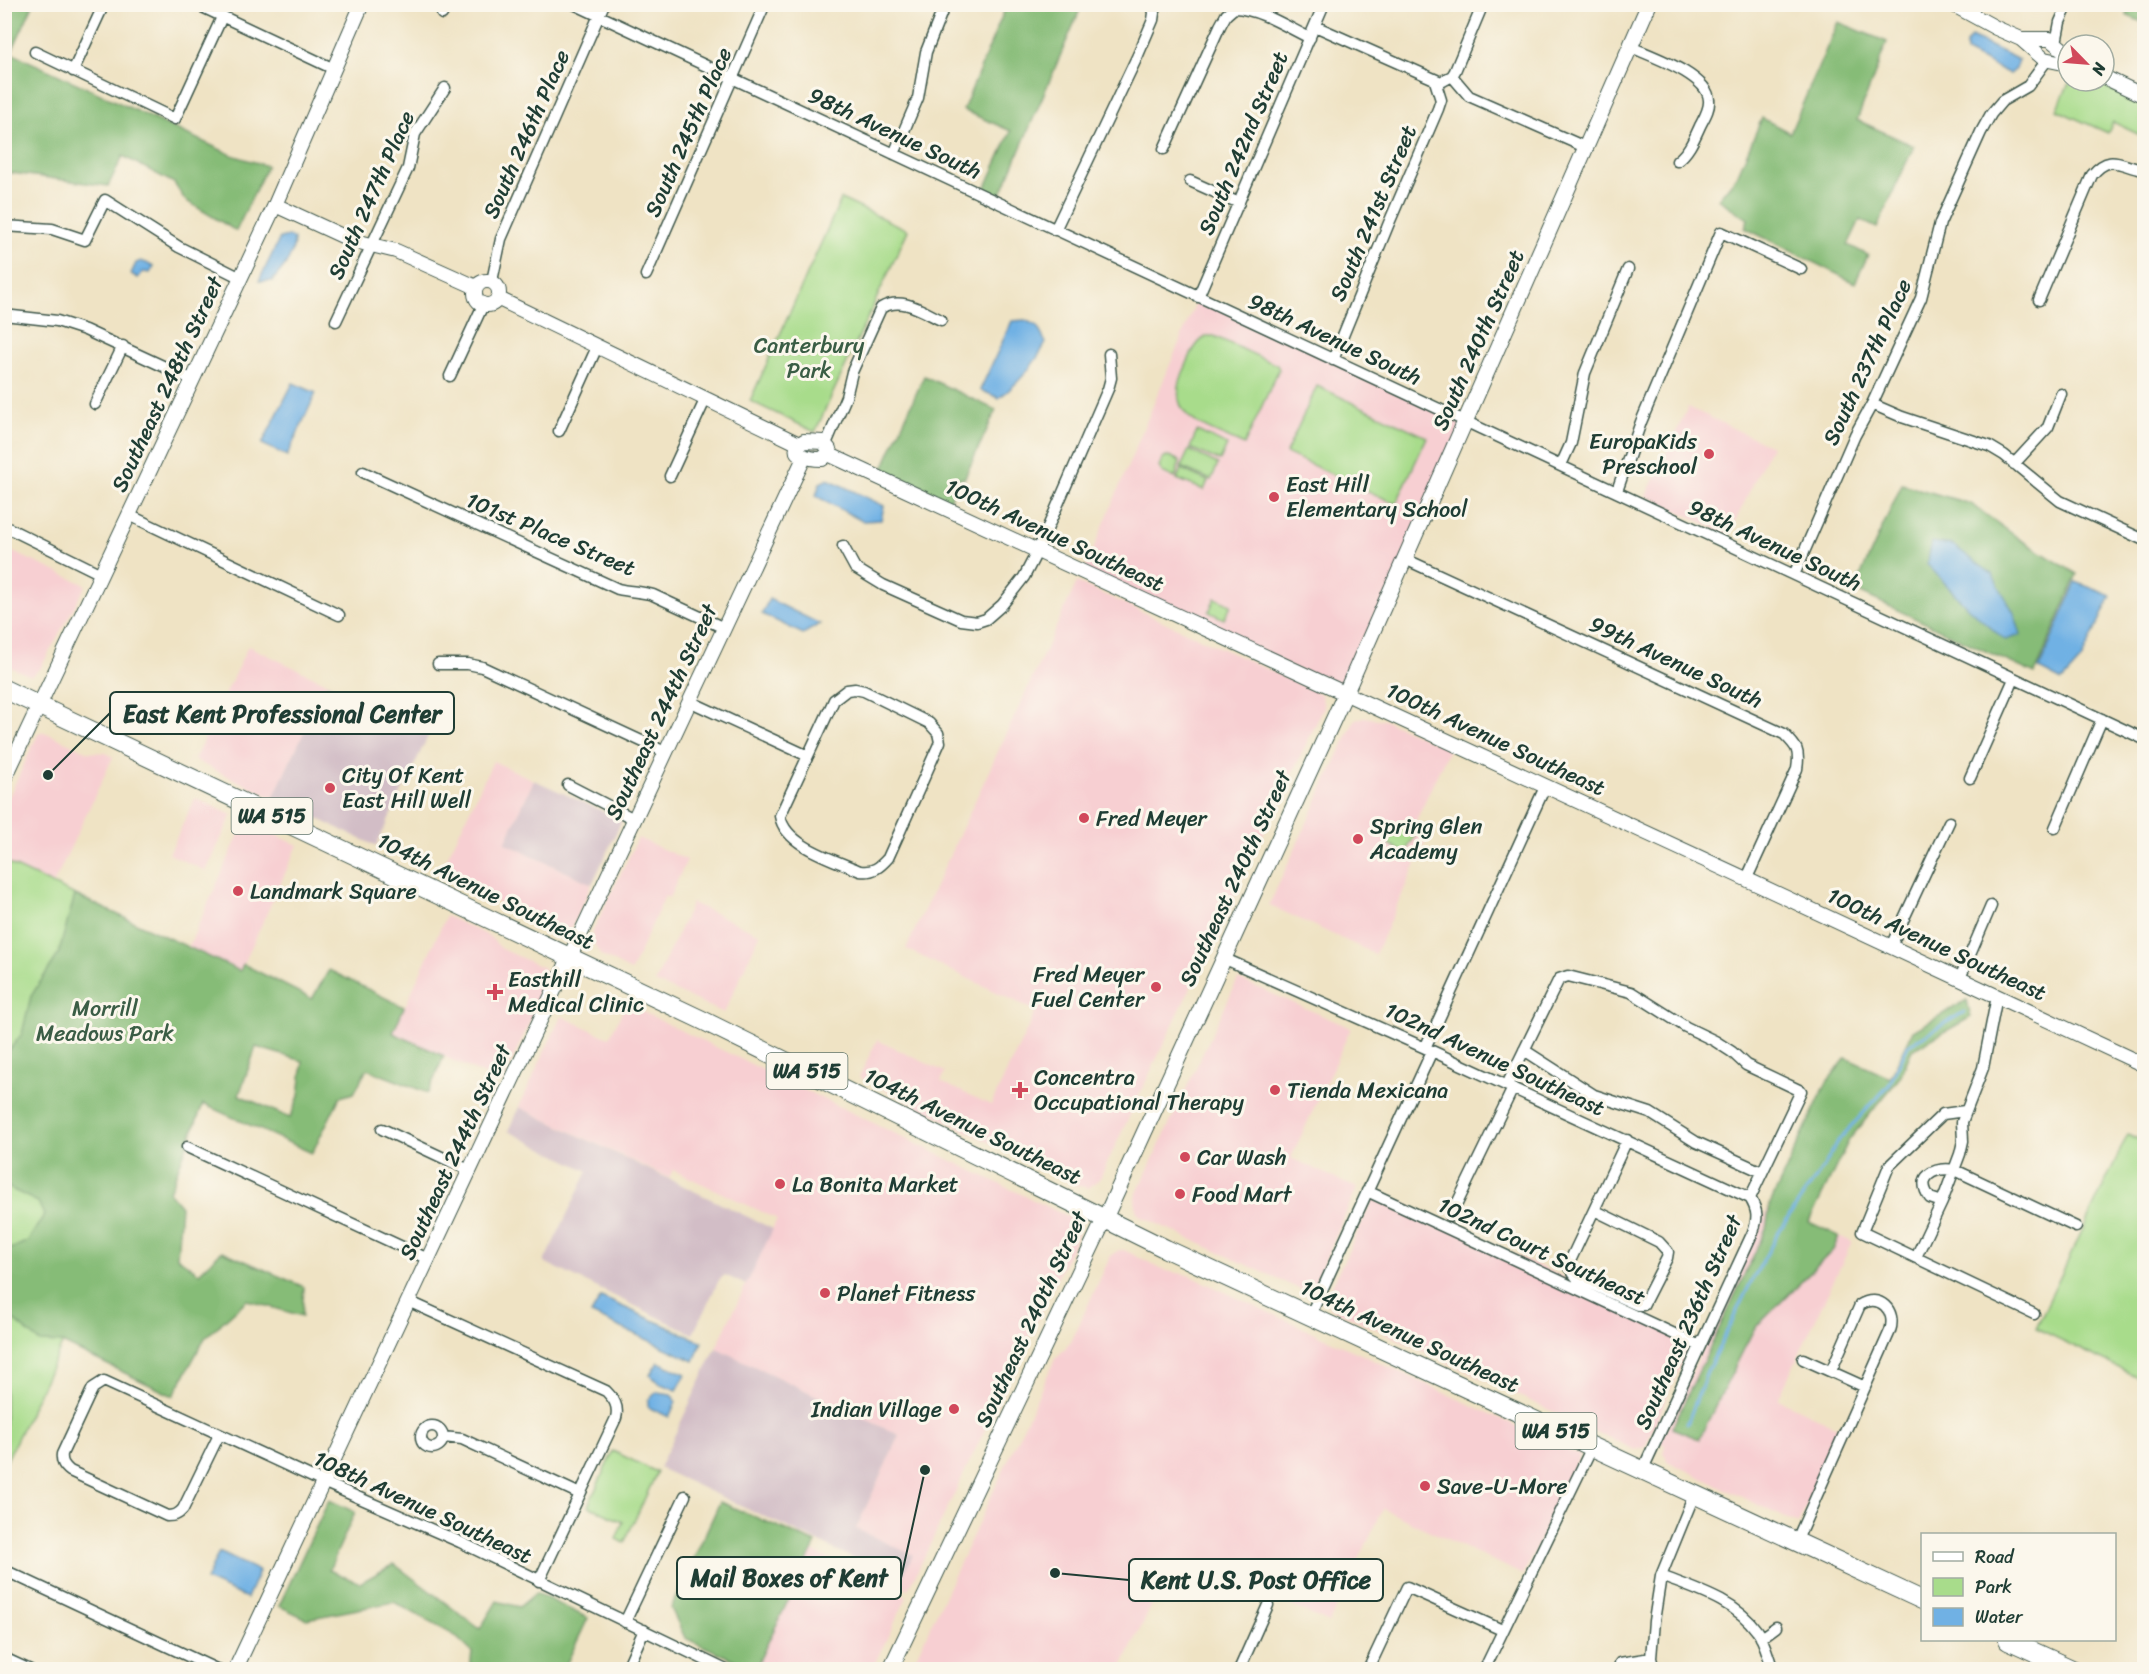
<svg xmlns="http://www.w3.org/2000/svg" width="2149" height="1674" viewBox="0 0 2149 1674" font-family="Sriracha,sans-serif">
<style>
.built{fill:#f7cfd2}
.industrial{fill:#d2bdc6}
.green{fill:#a8dc8b;stroke:#648c60;stroke-width:1.5}
.forest{fill:#86bc77;stroke:#527c56;stroke-width:1.5;fill-rule:evenodd}
.water{fill:#70b1e4;stroke:#48778c;stroke-width:1.5}
.lines{fill:none;stroke-linecap:round;stroke-linejoin:round}
.stream{stroke:#70b1e4;stroke-width:3}
.minor-casing{stroke:#3e564a;stroke-width:13}
.tertiary-casing{stroke:#3e564a;stroke-width:16}
.secondary-casing{stroke:#3e564a;stroke-width:17}
.primary-casing{stroke:#3e564a;stroke-width:20}
.minor{stroke:#fff;stroke-width:10}
.tertiary{stroke:#fff;stroke-width:14}
.secondary{stroke:#fff;stroke-width:15}
.primary{stroke:#fff;stroke-width:18}
.poi-dot{fill:#d1495b;stroke:#fbf7ec;stroke-width:2}
.labels{text-anchor:middle;dominant-baseline:central;stroke-width:6;stroke-linejoin:round;paint-order:stroke}
.shield{fill:#fbf7ec;stroke:#61756b;stroke-width:1.5}
.shield-label{font-size:21px;font-weight:bold;fill:#1f3d34}
.street-label{font-size:22px;fill:#1f3d34;stroke:#fbf7ec}
.park-label{font-size:22px;fill:#3a5d45;stroke:#fbf7ec}
.poi-label{font-size:22px;fill:#1f3d34;stroke:#fbf7ec;text-anchor:start}
.leader{fill:none;stroke:#1f3d34;stroke-width:2}
.callout-dot{fill:#1f3d34;stroke:#fbf7ec;stroke-width:2}
.callout{fill:#fbf7ec;stroke:#1f3d34;stroke-width:2}
.callout-label{font-size:24px;text-anchor:middle;font-weight:bold;fill:#1f3d34}
</style>
<rect width="100%" height="100%" fill="#fbf7ec"/>
<filter id="ink" filterUnits="userSpaceOnUse"><feTurbulence type="fractalNoise" baseFrequency=".0167" numOctaves="2"/><feDisplacementMap in="SourceGraphic" scale="12" xChannelSelector="R" yChannelSelector="G"/><feConvolveMatrix kernelMatrix="1 2 1 2 8 2 1 2 1" color-interpolation-filters="sRGB"/></filter>
<filter id="wash" filterUnits="userSpaceOnUse"><feTurbulence type="fractalNoise" baseFrequency=".008" numOctaves="4" result="noise"/><feDisplacementMap in="SourceGraphic" scale="24" xChannelSelector="R" yChannelSelector="G"/><feGaussianBlur stdDeviation="1.35" result="paint"/><feColorMatrix in="noise" values="0 0 0 0 0 0 0 0 0 0 0 0 0 0 0 0 0 1.4 0 .05"/><feComposite in="paint" operator="in"/></filter>
<g filter="url(#wash)">
<rect width="100%" height="100%" fill="#efe3c4"/>
<path class="built" d="M1198,297L1466,422L1346,692L1084,572Z
M1688,407L1771,446L1729,535L1646,496Z
M4,548L86,585L40,669L31,676L5,665Z
M1077,582L1321,694L1324,707L1100,1178L1089,1188L1072,1184L859,1077L877,1040L945,1072L941,1082L991,1105L1036,1011L906,949Z
M248,646L327,683L273,798L194,760Z
M1364,717L1384,720L1449,749L1414,825L1430,832L1375,954L1269,905L1355,719Z
M42,732L47,733L88,752L106,753L113,757L53,885L5,862V805L38,734Z
M493,761L534,780L505,843L592,884L568,935L439,875Z
M195,798L232,815L206,871L169,854Z
M245,821L298,845L240,972L188,948Z
M638,838L687,860L669,898L665,896L631,971L602,956L596,948L593,940V931Z
M692,903L760,934L724,1013L655,982Z
M446,916L489,936L502,949L544,968L547,984L502,1083L393,1033Z
M1238,979L1351,1028L1291,1158L1357,1188L1310,1294L1140,1216L1136,1210L1135,1197Z
M626,1004L1075,1220L1078,1234L909,1589L899,1584L912,1555L856,1529L899,1435L716,1348L777,1219L673,1170L669,1178L519,1107L561,1016L609,1038Z
M1377,1191L1693,1337L1645,1447L1635,1450L1329,1307L1326,1298Z
M1770,1204L1852,1242L1778,1399L1843,1430L1798,1524L1667,1461L1664,1454L1666,1445L1660,1442Z
M1119,1250H1124L1167,1271L1188,1275L1580,1455L1523,1575L1383,1509L1329,1623L1258,1590L1252,1602L1171,1565L1121,1669L1052,1670L1046,1667L1045,1670H910L1055,1359L1071,1342L1111,1255Z
M812,1551L907,1597L872,1669L755,1670Z"/>
<path class="industrial" d="M327,683L430,732L376,846L273,798Z
M534,780L622,820L592,884L505,843Z
M519,1107L773,1229L746,1285L725,1275L719,1280L693,1334L544,1262L588,1171L508,1131Z
M716,1348L899,1435L856,1529L913,1555L901,1580L659,1468Z"/>
<path class="green" d="M2070,81H2093L2144,104V137L2113,122L2108,133L2057,110Z
M841,199L908,230L815,432L750,401Z
M1207,336H1214L1277,365L1279,369L1244,445C1205,426 1160,419 1186,366C1191,354 1195,343 1207,336Z
M1317,386L1427,437L1396,504L1286,453Z
M1197,431L1227,445L1220,461L1190,448Z
M1189,450L1218,464L1211,480L1181,467Z
M1169,456L1180,461L1175,478L1162,472L1159,467L1163,458Z
M1181,469L1208,481L1204,490L1177,479Z
M1215,598L1231,605L1224,619L1209,612Z
M1400,822L1417,832L1405,853L1387,843Z
M5,862L240,972L5,1464Z
M2128,1134L2144,1142V1380L2036,1328Z
M613,1451L657,1472L624,1543L616,1539L623,1522L588,1506Z"/>
<path class="forest" d="M5,4L33,5L11,53L232,155L267,166L236,231L185,200L174,183L123,156L108,186L5,172Z
M1007,4L1082,5L1000,196L985,189L1011,131L963,110Z
M2130,4L2144,5V23L2126,15Z
M1838,22L1887,42L1857,120L1914,146L1877,228L1860,220L1848,245L1868,255L1855,283L1745,228L1748,219L1718,199L1737,176L1762,118L1790,133Z
M924,376L996,410L964,479L960,478L947,505L881,473Z
M1902,484L1971,504L2021,540L2077,574L2035,674L1854,590Z
M75,895L240,971L243,964L312,999L329,970L404,1007L393,1033L444,1056L428,1093L367,1069L354,1093L340,1097L312,1153L203,1104L169,1192L181,1206L177,1257L199,1273L222,1251L304,1287L302,1316L247,1300L205,1338L173,1396L62,1343L40,1342L11,1318L5,1287L4,1252L28,1241L44,1215L38,1202L5,1186V1055L22,1034L31,996L58,955ZM256,1047L303,1061L299,1096L290,1118L239,1095Z
M1967,1000L1971,1017L1912,1050L1900,1077L1849,1140L1809,1222L1839,1236L1833,1250L1754,1329L1699,1439L1672,1428L1766,1229L1770,1204L1827,1082L1846,1058L1890,1078L1913,1031Z
M329,1500L355,1512L329,1570L360,1583L394,1564L480,1629L497,1601L519,1607L536,1593L588,1618L564,1669H470L472,1652L454,1635L394,1602L307,1619L279,1606Z
M720,1502L816,1543L755,1669L685,1638L671,1608Z"/>
<path class="water" d="M1971,37L2019,60L2016,69L2010,74L1966,52V44Z
M288,236L294,239C294,257 283,268 272,281H259L280,238Z
M141,261L154,266L150,273L143,272L138,278L131,274L136,263Z
M1025,320L1037,326L1046,343C1034,365 1019,383 999,398L980,390L1012,321Z
M293,383L316,393L287,456L262,444Z
M828,479L884,506L881,520L862,521L816,496L820,483Z
M1932,542L1953,545L1992,574L2014,613L2021,635L2005,640L1967,607L1927,564Z
M2076,582L2111,596L2081,660L2062,681L2039,669Z
M769,599L820,624L803,634L762,614Z
M601,1297L702,1342L694,1361L591,1314Z
M658,1362L686,1374L677,1390L661,1384L650,1375Z
M657,1392L671,1394L676,1402L669,1417L648,1407V1400Z
M219,1552L259,1571L247,1598L206,1580Z"/>
<g class="lines">
<path class="stream" d="M1687,1424L1707,1372L1751,1282L1781,1228L1826,1163L1836,1143L1889,1085L1908,1045L1964,1012"/>
</g>
</g>
<g filter="url(#ink)">
<g class="lines">
<defs>
<path id="minor" d="M196,4L334,69
M574,4L2144,739
M442,14L447,4
M1315,26L1441,82L1452,76L1455,71L1483,4
M2056,43L2060,22L2068,4
M1631,47C1651,56 1708,75 1709,100C1710,109 1704,118 1700,126C1694,139 1689,152 1677,161
M35,52L175,119L222,17
M73,71L104,4
M1452,76L1469,96L1587,148
M1164,149L1220,26L1226,15L1234,8C1260,9 1287,27 1310,38
M894,154L918,98L926,52L945,4
M1190,181L1239,203
M4,226L52,229L85,240L105,200L179,247L241,278
M1055,230L1138,55L1153,20L1154,13L1152,4
M646,275L765,4
M492,281L501,239L604,4
M1198,297L1324,4
M2039,300L2092,175C2111,152 2121,167 2144,170
M4,315L57,321L85,330L193,380
M336,321L408,168L415,134L445,88
M1333,360L1389,223L1438,109L1441,100L1435,81
M450,376L483,305
M95,404L123,346
M1872,404L1902,417L1989,446L2004,455L2060,501L2144,540
M559,431L597,347
M826,444L846,397L852,372L881,308C902,296 922,311 941,320
M2014,464L2048,427L2061,394
M1561,465L1571,443L1585,373L1628,269
M363,472L618,589C630,592 641,591 653,595L724,628
M670,476L706,398
M1617,491L1641,422L1721,232L1801,269
M129,515L339,615
M4,526L101,574
M843,546L855,568L883,585L961,620L977,622L986,619L1002,605L1024,577L1038,550L1108,389L1111,378L1109,354
M1405,559L1784,734C1797,747 1800,750 1797,769L1747,878
M1794,575L1855,435L1872,404L1921,298L1940,223L1981,132L1991,114L2002,101L2028,86L2047,60
M438,664H468L482,667L665,752
M855,689L864,691L929,723L938,733L940,742L888,858C880,867 873,873 860,871C835,860 785,846 780,816L834,700L847,690Z
M689,701L808,756
M1970,778L2014,679
M568,785L634,819
M2055,828L2102,719
M1891,946L1949,822
M1223,958L1432,1051L1750,1198
M1960,978L1991,906
M1437,1023L1545,787
M1425,1048L1431,1035
M1524,1050L1594,1095L1650,1113L1696,1142L1762,1172
M1507,1085L1559,979L1568,976L1631,992L1686,1027L1715,1041L1732,1052L1746,1065L1801,1091L1750,1198C1758,1211 1758,1218 1753,1232L1642,1471
M1965,1111L1943,1114L1889,1166L1862,1232L2034,1314
M382,1129L469,1170
M187,1147L428,1259
M1367,1191L1700,1346
M1942,1202L1930,1198C1914,1176 1935,1167 1955,1170L2076,1227
M1594,1210L1659,1242L1668,1252L1667,1258L1643,1305H1637L1577,1278L1568,1266L1570,1261L1627,1140
M1451,1216L1513,1088
M1916,1257L1942,1202L1960,1154L1963,1141L1962,1122L1983,1068L1997,996
M408,1301L606,1391C614,1399 619,1406 616,1418L539,1581
M1310,1316L1432,1051
M1803,1359L1865,1387
M421 1437a11 11 0 1 1 22 0a11 11 0 1 1-22 0Z
M219,1435L183,1509C178,1515 174,1516 167,1516L70,1471C64,1466 61,1462 62,1454L90,1394L93,1388L104,1381L323,1482L460,1542L726,1670
M443,1437L462,1439L580,1494
M1796,1542L1890,1331C1897,1310 1879,1293 1860,1305L1831,1371
M4,1570L218,1670
M1661,1576C1694,1589 1735,1600 1757,1631C1765,1641 1768,1657 1773,1670
M625,1622L685,1496
M1761,1638L1776,1627
M4,1658L30,1670
M1620,1663L1651,1658
M626,1670L644,1630
M1239,1670L1268,1605
M1368,1670L1407,1587L1502,1630
M1484,1670L1592,1447
M1654,1670L1651,1658L1654,1621L1661,1576L1694,1495"/>
<path id="tertiary" d="M1952,4L1996,28L2021,39L2044,59L2068,64
M2021,39H2050L2068,54
M2104,77L2144,96
M275,205L351,240L396,251L476,287
M475 293a12 12 0 1 1 24 0a12 12 0 1 1-24 0Z
M499,299L799,444
M804,441L823,442L829,449L828,454L822,459C812,459 783,455 804,441Z
M828,454C1268,656 1706,860 2144,1065
M4,780L275,205L362,4
M235,1670L804,458"/>
<path id="secondary" d="M890,1670L1105,1218L1346,692L1649,4"/>
<path id="primary" d="M4,689L702,1020L1166,1249L1922,1600
M2008,1640L2074,1670"/>
</defs>
<use href="#minor" class="minor-casing"/>
<use href="#tertiary" class="tertiary-casing"/>
<use href="#secondary" class="secondary-casing"/>
<use href="#primary" class="primary-casing"/>
<use href="#minor" class="minor"/>
<use href="#tertiary" class="tertiary"/>
<use href="#secondary" class="secondary"/>
<use href="#primary" class="primary"/>
</g>
</g>
<g class="poi-dot">
<circle cx="1709" cy="454" r="6"/>
<circle cx="1274" cy="497" r="6"/>
<circle cx="330" cy="788" r="6"/>
<circle cx="1084" cy="818" r="6"/>
<circle cx="1358" cy="839" r="6"/>
<circle cx="238" cy="891" r="6"/>
<circle cx="1156" cy="987" r="6"/>
<path d="M492 983h6v6h6v6h-6v6h-6v-6h-6v-6h6z"/>
<path d="M1017 1081h6v6h6v6h-6v6h-6v-6h-6v-6h6z"/>
<circle cx="1275" cy="1090" r="6"/>
<circle cx="1185" cy="1157" r="6"/>
<circle cx="780" cy="1184" r="6"/>
<circle cx="1180" cy="1194" r="6"/>
<circle cx="825" cy="1293" r="6"/>
<circle cx="954" cy="1409" r="6"/>
<circle cx="1425" cy="1486" r="6"/>
</g>
<g class="labels">
<g class="shield">
<rect x="231.5" y="798" width="81" height="36" rx="4.5"/>
<rect x="766.5" y="1053" width="81" height="36" rx="4.5"/>
<rect x="1515.5" y="1413" width="81" height="36" rx="4.5"/>
</g>
<g class="shield-label">
<text x="272" y="816">WA 515</text>
<text x="807" y="1071">WA 515</text>
<text x="1556" y="1431">WA 515</text>
</g>
<g class="street-label">
<text transform="translate(688 132) rotate(-66)">South 245th Place</text>
<text transform="translate(895 133) rotate(25)">98th Avenue South</text>
<text transform="translate(526 134) rotate(-66)">South 246th Place</text>
<text transform="translate(1243 143) rotate(-67)">South 242nd Street</text>
<text transform="translate(371 195) rotate(-66)">South 247th Place</text>
<text transform="translate(1373 213) rotate(-67)">South 241st Street</text>
<text transform="translate(1335 339) rotate(25)">98th Avenue South</text>
<text transform="translate(1478 340) rotate(-66)">South 240th Street</text>
<text transform="translate(1867 362) rotate(-65)">South 237th Place</text>
<text transform="translate(167 384) rotate(-65)">Southeast 248th Street</text>
<text transform="translate(551 534) rotate(23)">101st Place Street</text>
<text transform="translate(1055 535) rotate(25)">100th Avenue Southeast</text>
<text transform="translate(1775 545) rotate(25)">98th Avenue South</text>
<text transform="translate(1676 662) rotate(25)">99th Avenue South</text>
<text transform="translate(661 712) rotate(-65)">Southeast 244th Street</text>
<text transform="translate(1496 739) rotate(25)">100th Avenue Southeast</text>
<text transform="translate(1235 878) rotate(-65)">Southeast 240th Street</text>
<text transform="translate(486 891) rotate(26)">104th Avenue Southeast</text>
<text transform="translate(1937 944) rotate(25)">100th Avenue Southeast</text>
<text transform="translate(1495 1059) rotate(25)">102nd Avenue Southeast</text>
<text transform="translate(973 1126) rotate(26)">104th Avenue Southeast</text>
<text transform="translate(455 1152) rotate(-65)">Southeast 244th Street</text>
<text transform="translate(1542 1251) rotate(25)">102nd Court Southeast</text>
<text transform="translate(1031 1319) rotate(-65)">Southeast 240th Street</text>
<text transform="translate(1688 1322) rotate(-66)">Southeast 236th Street</text>
<text transform="translate(1410 1336) rotate(25)">104th Avenue Southeast</text>
<text transform="translate(423 1507) rotate(25)">108th Avenue Southeast</text>
</g>
<g class="park-label">
<text x="809" y="345">Canterbury<tspan x="809" dy="25">Park</tspan></text>
<text x="105" y="1008">Morrill<tspan x="105" dy="25">Meadows Park</tspan></text>
</g>
<g class="poi-label">
<text x="1697" y="441" text-anchor="end">EuropaKids<tspan x="1697" dy="25">Preschool</tspan></text>
<text x="1286" y="484">East Hill<tspan x="1286" dy="25">Elementary School</tspan></text>
<text x="342" y="775">City Of Kent<tspan x="342" dy="25">East Hill Well</tspan></text>
<text x="1096" y="818">Fred Meyer</text>
<text x="1370" y="826">Spring Glen<tspan x="1370" dy="25">Academy</tspan></text>
<text x="250" y="891">Landmark Square</text>
<text x="1144" y="974" text-anchor="end">Fred Meyer<tspan x="1144" dy="25">Fuel Center</tspan></text>
<text x="508" y="979">Easthill<tspan x="508" dy="25">Medical Clinic</tspan></text>
<text x="1034" y="1077">Concentra<tspan x="1034" dy="25">Occupational Therapy</tspan></text>
<text x="1287" y="1090">Tienda Mexicana</text>
<text x="1197" y="1157">Car Wash</text>
<text x="792" y="1184">La Bonita Market</text>
<text x="1192" y="1194">Food Mart</text>
<text x="837" y="1293">Planet Fitness</text>
<text x="942" y="1409" text-anchor="end">Indian Village</text>
<text x="1437" y="1486">Save-U-More</text>
</g>
</g>
<path class="leader" d="M48 775L110 713M925 1470L901 1578M1055 1573L1129 1580"/>
<g class="callout-dot">
<circle cx="48" cy="775" r="6"/>
<circle cx="925" cy="1470" r="6"/>
<circle cx="1055" cy="1573" r="6"/>
</g>
<g class="callout">
<rect x="110" y="692" width="344" height="42" rx="6"/>
<rect x="677" y="1557" width="224" height="42" rx="6"/>
<rect x="1129" y="1559" width="254" height="42" rx="6"/>
</g>
<g class="callout-label">
<text x="282" y="722">East Kent Professional Center</text>
<text x="789" y="1586">Mail Boxes of Kent</text>
<text x="1256" y="1588">Kent U.S. Post Office</text>
</g>
<rect width="2149" height="1674" fill="none" stroke="#fbf7ec" stroke-width="24"/>
<rect x="1921" y="1533" width="195" height="108" fill="#fbf7ec" stroke="#a3ada2" stroke-width="1.5"/>
<rect x="1933" y="1552" width="30" height="9" fill="#ffffff" stroke="#a3ada2" stroke-width="1.5"/>
<text x="1975" y="1563" font-size="18" fill="#1f3d34">Road</text>
<rect x="1933" y="1578" width="30" height="18" fill="#a8dc8b" stroke="#a3ada2" stroke-width="1.5"/>
<text x="1975" y="1593" font-size="18" fill="#1f3d34">Park</text>
<rect x="1933" y="1608" width="30" height="18" fill="#70b1e4" stroke="#a3ada2" stroke-width="1.5"/>
<text x="1975" y="1623" font-size="18" fill="#1f3d34">Water</text>
<g transform="translate(2086 63) rotate(115)"><circle r="28" fill="#fbf7ec" stroke="#a3ada2" stroke-width="1.5"/>
<path d="M0-4.5L10 22L0 15L-10 22Z" fill="#d1495b"/>
<text y="-9" font-size="16" font-weight="bold" text-anchor="middle" fill="#1f3d34">N</text>
</g>
</svg>
